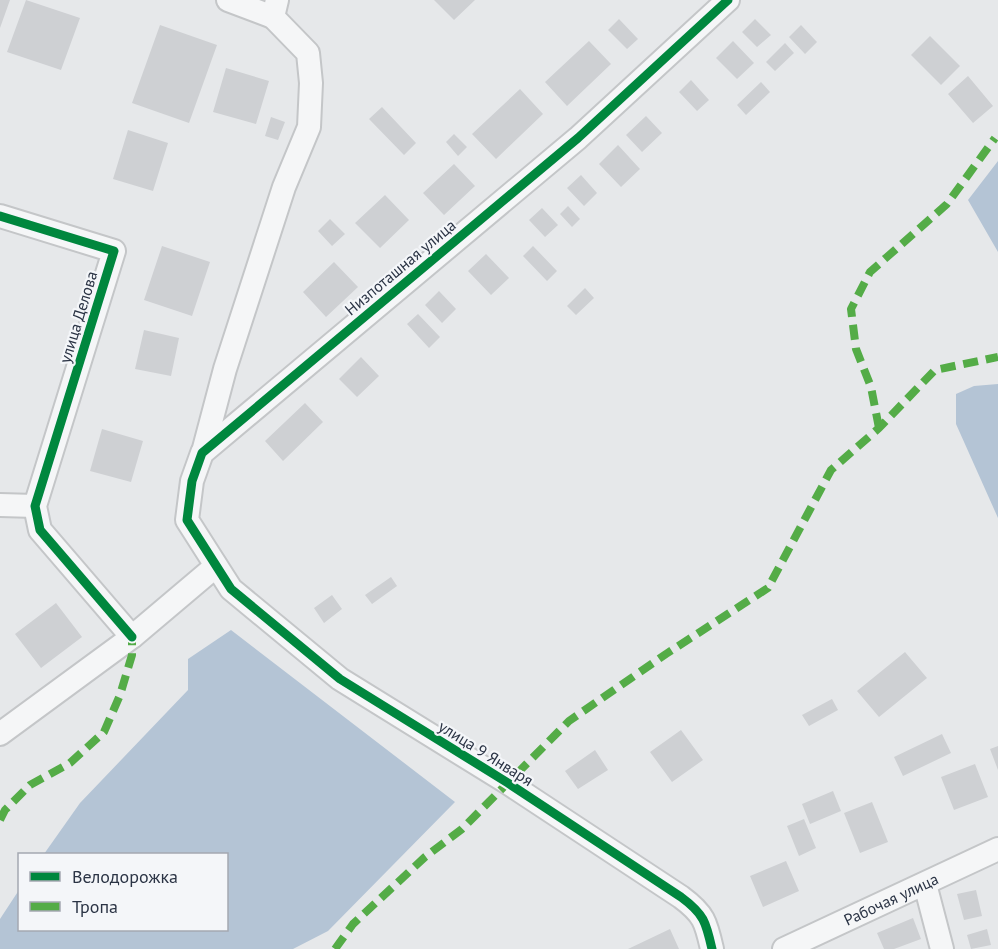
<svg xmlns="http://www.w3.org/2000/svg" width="998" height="949" viewBox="0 0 998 949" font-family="'PT Sans',sans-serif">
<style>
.water{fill:#b4c4d5}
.building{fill:#ced0d3}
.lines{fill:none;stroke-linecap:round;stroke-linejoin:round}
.minor-casing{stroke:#c4c6c8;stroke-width:26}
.minor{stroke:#f5f6f7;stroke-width:22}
.quiet{stroke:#54ac47;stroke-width:8;stroke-dasharray:15 8;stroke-linecap:butt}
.cycleway-casing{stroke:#f4f6f9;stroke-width:13}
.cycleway{stroke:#00873e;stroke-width:9}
.labels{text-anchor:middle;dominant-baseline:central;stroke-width:4.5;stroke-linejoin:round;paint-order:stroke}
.street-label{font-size:16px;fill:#2b3445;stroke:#f4f6f9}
</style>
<rect width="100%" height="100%" fill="#e6e8ea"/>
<path class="water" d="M998,161V252L968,200Z
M998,384V518L956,424V394L974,386Z
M231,630L455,802L328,931L293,949H0V919L19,890L20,930H226V854H44L80,803L188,690V659Z"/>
<path class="building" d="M0,0H10L0,28Z
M26,0L80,18L61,70L7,52Z
M434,0H475L454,20Z
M619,19L638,39L627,49L608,30Z
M755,19L771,35L757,47L742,32Z
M160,25L217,45L189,123L132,103Z
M801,25L817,42L805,54L789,37Z
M930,36L960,66L941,85L911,55Z
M589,41L611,64L567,106L545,82Z
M733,41L754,63L737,79L716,58Z
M785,43L794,53L775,71L766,62Z
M226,68L269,81L256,124L213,112Z
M968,76L993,106L973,123L948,94Z
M691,80L709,100L697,111L679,92Z
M761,82L770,92L746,115L737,105Z
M520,89L543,114L496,159L472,134Z
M382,107L416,143L404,155L369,119Z
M646,116L662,133L642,152L626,135Z
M271,117L285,122L278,140L265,136Z
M128,130L168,143L153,191L113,179Z
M454,134L467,147L458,156L446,142Z
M618,145L640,169L621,187L599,164Z
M454,164L475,186L444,215L423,193Z
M581,175L597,193L584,206L567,188Z
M385,195L409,220L380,248L355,223Z
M568,206L580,219L572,227L560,214Z
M542,208L558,225L545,237L529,220Z
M330,219L345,234L332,246L318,231Z
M162,246L210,262L192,316L144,300Z
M533,246L557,271L547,281L523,256Z
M486,254L509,278L491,295L468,271Z
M334,262L358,287L326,317L303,292Z
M585,288L594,298L576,315L567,306Z
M439,291L456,309L442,323L425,305Z
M418,314L440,337L429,348L407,324Z
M144,330L179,338L171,376L135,369Z
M361,357L379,376L357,397L339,379Z
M305,403L323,422L283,461L265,441Z
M102,429L143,441L131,482L90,471Z
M391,577L397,586L372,604L365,595Z
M332,595L342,609L324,623L314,608Z
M56,603L82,637L41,668L15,634Z
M905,652L927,678L879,717L857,691Z
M832,699L838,710L809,726L802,715Z
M681,730L703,760L672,782L650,752Z
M942,734L951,753L903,776L894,757Z
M998,746V770L990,749Z
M595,750L608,770L578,789L565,771Z
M975,764L988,797L954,810L941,777Z
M833,791L841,811L810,824L802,804Z
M872,802L888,842L860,853L844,813Z
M804,819L816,848L799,856L787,826Z
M786,861L799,891L763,907L750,876Z
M976,890L982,916L964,920L957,894Z
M913,918L921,939L894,949H884L877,933Z
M670,929L679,949H628Z
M987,929L991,945L971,949L967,935Z"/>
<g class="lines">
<defs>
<g id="minor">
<path d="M228,0L273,17"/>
<path d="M0,216L114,251L35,506L40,530L132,637"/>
<path d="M203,452L225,369L284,187L309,127L311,83L308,53L273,17L277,0"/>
<path d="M0,505L35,506"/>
<path d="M0,734L132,637L216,566"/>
<path d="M925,884L942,949"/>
<path d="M712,949C706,922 704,914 681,897L508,783L340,679L231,589L187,520L192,481L202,453L578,138L728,0"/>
<path id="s1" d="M784,949L998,849"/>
</g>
</defs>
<use href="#minor" class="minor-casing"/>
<use href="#minor" class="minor"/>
<path class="quiet" d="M879,428L871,387L856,349L851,309L870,272L947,204L995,138
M0,820L5,810L30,785L70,763L104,732L120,695L132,655V637
M335,949L353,924L425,857L462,829L569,721L666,654L768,588L831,470L879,428L935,370L998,357"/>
<defs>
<path id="cycleway" d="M0,216L114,251L35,506L40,530L132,637
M712,949C706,922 704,914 681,897L508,783L340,679L231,589L187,520L192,481L202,453L578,138L728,0"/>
</defs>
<use href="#cycleway" class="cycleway-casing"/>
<use href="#cycleway" class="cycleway"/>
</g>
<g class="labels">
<g class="street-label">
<text transform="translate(400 267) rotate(-40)">Низпоташная улица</text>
<text transform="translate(78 317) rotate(-73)">улица Делова</text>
<text transform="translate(486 753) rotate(32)">улица 9 Января</text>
<text stroke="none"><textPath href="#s1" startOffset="118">Рабочая улица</textPath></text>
</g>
</g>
<rect x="18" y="853" width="210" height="78" fill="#f4f6f9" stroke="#a4a8b1" stroke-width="1.5"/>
<rect x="30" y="872" width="30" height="9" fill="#00873e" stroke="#a4a8b1" stroke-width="1.5"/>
<text x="72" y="883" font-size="18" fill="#2b3445">Велодорожка</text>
<rect x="30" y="902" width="30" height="9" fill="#54ac47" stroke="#a4a8b1" stroke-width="1.5"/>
<text x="72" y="913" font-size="18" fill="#2b3445">Тропа</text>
</svg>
